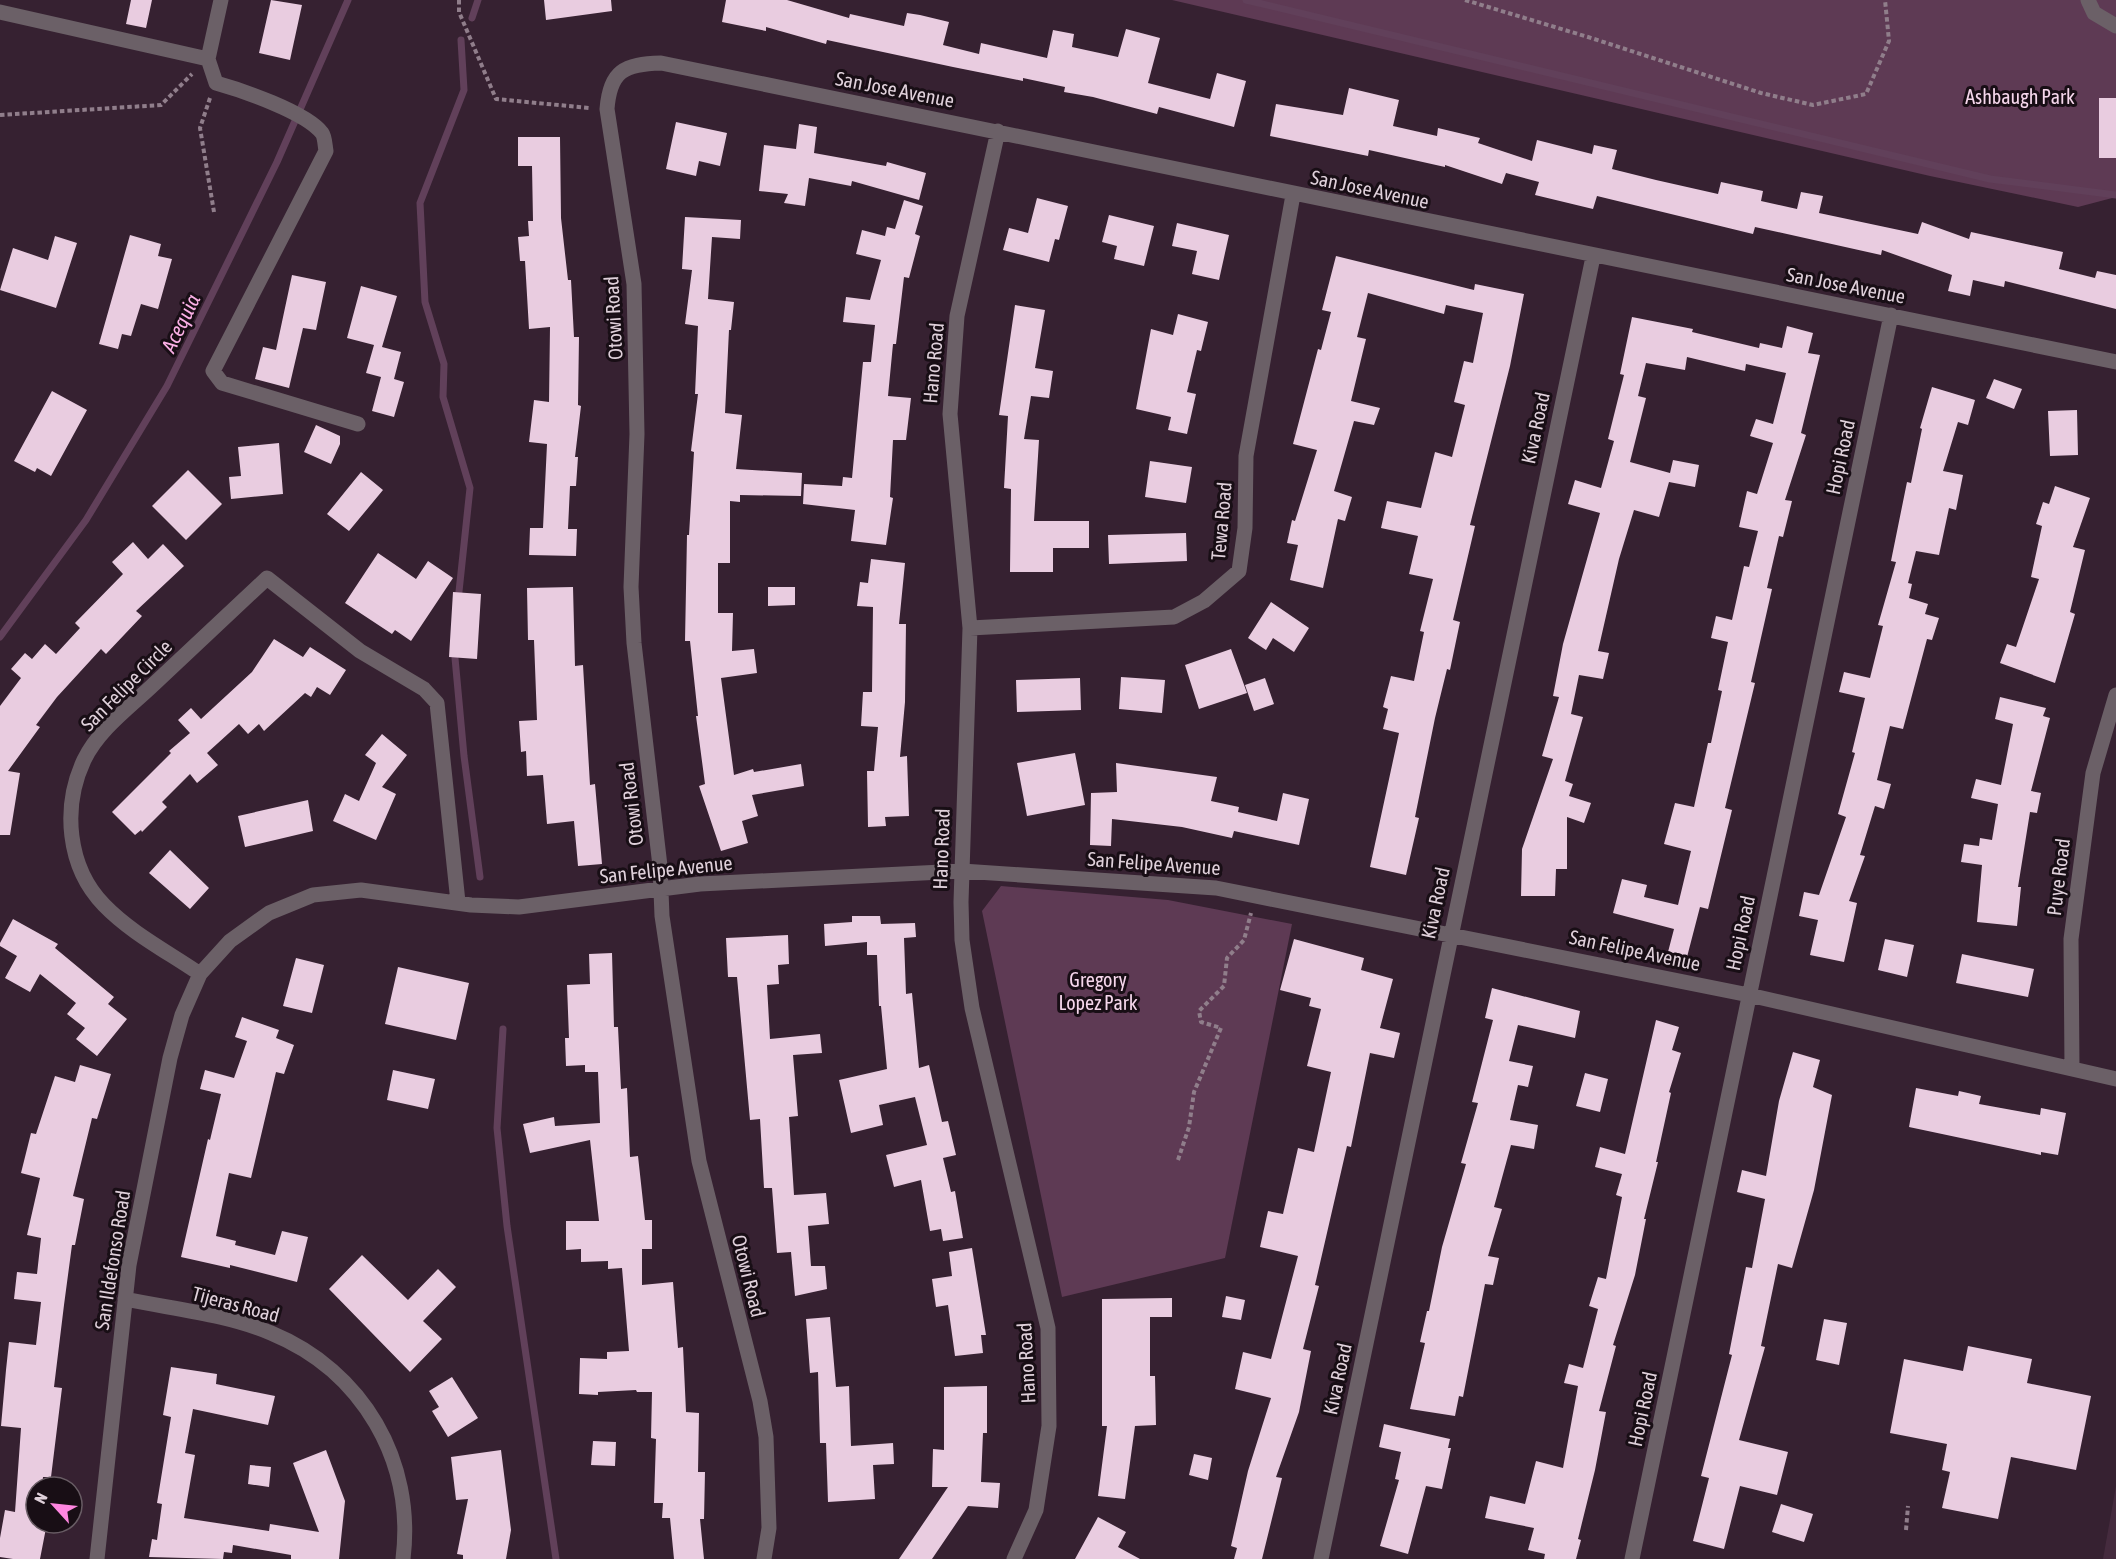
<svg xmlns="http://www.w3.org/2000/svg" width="2116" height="1559" viewBox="0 0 2116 1559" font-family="'Asap Condensed',sans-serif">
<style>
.built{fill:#452b3e}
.green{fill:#5e3a54}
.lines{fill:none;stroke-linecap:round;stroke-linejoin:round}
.stream{stroke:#61405a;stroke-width:7}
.building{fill:#e9cce0}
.path{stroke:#907e8b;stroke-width:4;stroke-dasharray:4.5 3;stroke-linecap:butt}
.minor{stroke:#6b6067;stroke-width:15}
.labels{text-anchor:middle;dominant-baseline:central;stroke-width:6;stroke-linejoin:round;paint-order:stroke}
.street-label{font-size:20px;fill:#dfd0da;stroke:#180e15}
.park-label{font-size:20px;fill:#f6d7ec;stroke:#180e15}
.water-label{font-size:21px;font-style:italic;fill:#faafe5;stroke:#180e15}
</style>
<rect width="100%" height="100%" fill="#362131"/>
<path class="built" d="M2116,1486V1559H2103Z"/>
<path class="green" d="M1172,0H2116V197L2078,207L1930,176Z
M1001,886L1168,900L1292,924L1225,1258L1062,1297L982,911Z"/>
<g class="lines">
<path class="stream" d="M1246,0L1990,179L2116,195
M472,18L478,0
M458,601L470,488L443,397L444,364L425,302L420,203L464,90L461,40
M0,637L86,520L167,386L277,162L348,0
M455,658L464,756L480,877
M503,1029L497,1128L507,1226L556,1559"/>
</g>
<path class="building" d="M131,0H152L146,28L126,24Z
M271,0L302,5L290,60L259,53Z
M544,0H611L612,11L546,20Z
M726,0H787L849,18L850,14L904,26L907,13L920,15L949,22L943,45L979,54L981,43L1047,58L1053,30L1074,34L1072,47L1118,57L1126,29L1160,38L1148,83L1210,99L1217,73L1246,81L1234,127L1159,107L1157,114L1093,97L1064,92L1065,87L1023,78V81L953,67L827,40L826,44L766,27V31L722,22Z
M1349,88L1399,100L1393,126L1437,136L1438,128L1480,138L1478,143L1532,161L1537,140L1592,154L1594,145L1617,150L1612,169L1656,180L1718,194L1721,182L1763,191L1761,201L1797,209L1801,192L1823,196L1819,213L1918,234L1922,222L1969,239L1971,232L2063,252L2059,269L2095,278L2097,271L2116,275V309L2005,281L2004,287L1973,280L1970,296L1948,291L1952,275L1882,250L1881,255L1755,227L1753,234L1597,196L1593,209L1535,195L1539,182L1506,173L1502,184L1445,165V167L1369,150L1368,156L1270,136L1276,104L1343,115Z
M2099,98H2116V158H2099Z
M676,122L727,133L720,166L699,161L696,176L666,169Z
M799,124L817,127L814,153L886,166L887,162L926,173L919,200L852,181L851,186L809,178L805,206L784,203L788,194L759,191L764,145L796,149Z
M518,137H560L561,218L568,280H571L574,337H579L578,405L581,406L575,457H578L576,486H570L568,529H577L576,556L529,555L530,528H543L547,444L529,442L534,400L549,402L550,327L529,329L525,261H520L518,237L529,236L528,221H533L532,166H518Z
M1037,198L1068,206L1059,240L1055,239L1049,262L1003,250L1009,228L1028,233Z
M904,200L923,206L915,234L920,236L909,278L904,277L896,344H893L888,396L911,398L906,440H893L890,497L893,498L886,545L851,541L855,510L803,504L804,484L842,486L843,477L852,478L863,362H871L875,325L843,322L846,297L870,300L881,260L856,254L862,230L885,236L887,227L895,229Z
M1109,215L1154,226L1144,266L1114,259L1117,246L1102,242Z
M685,217L741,220L740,239L712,237L708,299L734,302L731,330H729L725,413L742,415L736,469L802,473L801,496L740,495V502L730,501V563H718V613H733L732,651L754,649L757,673L721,678L734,775L753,769L754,772L801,764L804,786L752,795L758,816L742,821L748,843L721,851L699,786L705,784L696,716H698L690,641H685L687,535H689L694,452L691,451L698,394H695L698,326L685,324L692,270L682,269Z
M1177,223L1229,235L1219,280L1192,274L1197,251L1172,246Z
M130,235L161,244L158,256L172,259L158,309L141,304L131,336L122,334L118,349L99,344Z
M55,236L77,243L56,308L0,290L13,248L48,260Z
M1336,256L1474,290L1475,284L1524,294L1510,366L1470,525L1475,526L1453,620L1460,622L1450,670L1447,669L1435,718L1415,817L1419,818L1406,875L1370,867L1399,733L1383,729L1388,709L1383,707L1391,676L1414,681L1424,632L1420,631L1433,579L1409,574L1418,536L1381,528L1387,501L1421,508L1435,452L1452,457L1465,405L1454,402L1464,361L1473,363L1483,313L1446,305L1444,314L1368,293L1357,337L1366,339L1351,401L1380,408L1374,425L1354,421L1334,491L1352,497L1345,521L1338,519L1323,588L1290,580L1298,545L1287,543L1292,520L1295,521L1317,450L1293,444L1318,349L1321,350L1331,312L1322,310Z
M292,275L326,282L316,330L303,328L289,388L255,379L263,347L276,350Z
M361,286L397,296L382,347L401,352L394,379L404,382L394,417L372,411L381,377L366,373L374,345L347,338Z
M1015,305L1045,310L1035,368L1053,371L1049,398L1031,396L1024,439L1039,440L1034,521H1089V548H1053V572H1010L1011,489L1004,488L1008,416L999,415Z
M1178,314L1208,322L1201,351L1197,350L1187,392L1196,394L1187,434L1168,430L1171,417L1136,409L1151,329L1173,335Z
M1632,317L1693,329L1692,332L1759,348L1760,343L1782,348L1787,326L1813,333L1808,353L1820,355L1801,433L1806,435L1785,500L1792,501L1783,537L1779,536L1767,588L1772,589L1751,682L1755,683L1725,808L1732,810L1708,909L1700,907L1687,957L1668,952L1674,929L1613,913L1622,879L1647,885L1644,897L1678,905L1691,851L1664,844L1675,803L1694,807L1708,743H1711L1722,691L1718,690L1728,642L1711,638L1716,616L1732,620L1744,566L1749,567L1758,531L1739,527L1747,491L1757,494L1773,443L1750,436L1756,419L1773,424L1786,373L1746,364L1745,371L1687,357L1685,370L1646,363L1638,396L1646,398L1630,462L1670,473L1673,460L1699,465L1695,487L1669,482L1659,517L1634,510L1619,559L1598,651L1609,653L1603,679L1579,675L1571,714L1583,717L1565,781L1573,784L1569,796L1591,803L1584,823L1567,817V869H1556L1555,896H1521L1522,849L1553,759L1542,756L1559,697L1553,696L1563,644L1600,513L1568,504L1575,480L1601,488L1614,441L1608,439L1624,375L1620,374Z
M1994,379L2022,389L2014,409L1986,398Z
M1932,387L1975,400L1968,425L1958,422L1943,471L1963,475L1956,510L1949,508L1939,555L1916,551L1908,583L1912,584L1909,598L1928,604L1925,614L1939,618L1932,640L1927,639L1903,729L1890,726L1877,780L1891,784L1884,809L1875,806L1860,855L1865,856L1849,901L1857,903L1844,962L1810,955L1818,920L1799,916L1804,892L1819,895L1846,817L1838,814L1855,753L1852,752L1865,698L1839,692L1844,672L1870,678L1883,626L1878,625L1896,562L1891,561L1907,482L1911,483L1922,429L1920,428Z
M52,391L87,410L51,476L37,468L35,472L14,461Z
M2077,410L2078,455L2050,456L2048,411Z
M316,425L340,436V444L331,464L304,452Z
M279,443L283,494L231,499L229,477L241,476L238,447Z
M1150,461L1192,467L1186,503L1145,497Z
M188,470L222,504L186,540L152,506Z
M361,472L383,490L349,531L327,514Z
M2055,486L2090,498L2073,547L2085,550L2070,612L2075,614L2055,683L2000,663L2007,644L2016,647L2039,579L2031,577L2042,526L2036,524L2043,502L2049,504Z
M1186,533L1187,561L1109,564L1108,535Z
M133,542L148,559L163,544L184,566L136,611L142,616L106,654L101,649L57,697L36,725L40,727L8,771L20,773L10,835H0V706L21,678L11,669L25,653L32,659L45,644L56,654L80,628L75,623L123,574L112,562Z
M378,553L416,579L428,561L453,578L411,641L395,630L392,634L345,603Z
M871,559L905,563L899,624H906L905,702L900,757L907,756L909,816L885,817L886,826L868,827L867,771H874L878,727L861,726L863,692H872L873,607L857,606L860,582L868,583Z
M573,587L575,666L583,665L590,785L595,784L602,864L578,866L574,821L547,824L543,775L527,776L526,751L521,752L519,721L537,720L534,640H528L527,588Z
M768,587H795V605L768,606Z
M453,592L481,594L477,659L449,657Z
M1271,602L1309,628L1294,652L1273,638L1266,650L1248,638Z
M274,639L303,657L310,647L346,670L330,695L317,687L311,697L305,693L264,731L259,724L248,734L239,724L207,753L218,765L197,783L190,774L162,802L167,807L142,832L141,830L135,835L112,812L171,753L169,751L190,733L178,720L191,708L201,719L252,672Z
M1231,649L1247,693L1199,709L1185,665Z
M1121,677L1165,680L1162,713L1119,709Z
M1080,678L1081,710L1017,712L1016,680Z
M1265,678L1274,704L1254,711L1245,685Z
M2000,697L2046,708L2043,716L2050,718L2031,791L2041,793L2037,813L2030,812L2018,887H2021L2017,926L1977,922L1982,865L1961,862L1964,844L1979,846L1980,838L1992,840L1998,804L1971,798L1976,779L2001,785L2013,724L1995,719Z
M382,734L407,755L382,787L396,794L376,840L333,821L345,794L359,801L376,763L365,755Z
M1075,753L1085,805L1027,816L1017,763Z
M1116,763L1217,777L1211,801L1239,807L1238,812L1277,821L1283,793L1309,799L1299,845L1234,831L1232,838L1182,827L1112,819L1111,846L1090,845L1091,793L1117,792Z
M308,800L313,831L245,847L238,816Z
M170,850L209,888L190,909L149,873Z
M852,916H880L881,924L915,923L916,937L904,938L906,994L912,993L919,1068L929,1065L942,1122L948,1121L956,1155L943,1158L951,1192L955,1191L963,1238L943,1241L941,1229L930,1231L921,1180L894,1187L886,1155L927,1145L915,1097L879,1105L883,1125L851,1133L839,1080L887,1069L881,1006H879L877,955H867V942L825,946L824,924L852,922Z
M13,919L58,944L55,948L114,997L108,1004L127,1019L97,1056L76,1039L85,1028L67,1014L76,1003L40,974L30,992L5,978L17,956L0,946V943Z
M788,935L789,964L778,965L779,984L767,985L770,1039L820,1034L822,1053L793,1055L798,1116L789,1117L794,1195L826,1193L829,1224L808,1226L811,1266H825L827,1289L795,1296L791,1252L777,1253L772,1188H764L760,1119L750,1120L737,977H728L726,938Z
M1294,939L1364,958L1361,970L1393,979L1380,1028L1400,1033L1394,1058L1370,1053L1351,1147L1347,1146L1315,1285L1319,1286L1303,1349L1311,1351L1299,1412L1276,1477L1282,1478L1262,1559H1234L1237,1548L1231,1546L1248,1471L1271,1398L1235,1389L1243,1352L1271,1359L1298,1256L1260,1247L1268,1211L1283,1214L1298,1148L1314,1152L1331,1072L1307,1066L1321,1009L1309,1006L1311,998L1280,990Z
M1885,939L1914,945L1907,977L1878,970Z
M612,953L614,1027H618L621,1089L627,1088L630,1157L638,1156L645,1220H652V1249H642V1285L673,1282L678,1348L683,1347L686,1412L699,1413L698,1472H705L704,1519H700L704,1559H674L670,1518H662L663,1503H654L656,1439L651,1438L652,1392H637L636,1390L598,1392V1395L579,1394L580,1358L607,1359V1352L629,1351L622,1268L608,1269V1261L581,1262V1249L566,1250V1221H599L590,1140L530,1153L523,1124L554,1117L555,1126L600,1123L598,1072H585V1065L566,1066L565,1038H569L567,985L590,984L589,954Z
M1962,954L2034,969L2028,997L1956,983Z
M296,958L324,965L312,1013L283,1006Z
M398,967L469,983L456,1040L385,1024Z
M1492,988L1580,1011L1575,1038L1518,1025L1509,1061L1533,1066L1528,1087L1518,1085L1510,1120L1538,1125L1534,1149L1511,1145L1494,1207L1502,1209L1488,1256L1499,1258L1493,1285L1485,1284L1463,1397L1459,1396L1455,1416L1410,1409L1425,1343L1420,1342L1427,1311H1429L1442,1247L1466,1164L1461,1163L1478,1103L1472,1102L1493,1020L1485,1018Z
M242,1017L279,1030L276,1038L294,1045L284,1074L276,1072L251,1178L229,1173L216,1236L236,1241L235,1245L275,1255L282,1231L308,1237L297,1282L230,1265V1268L181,1257L208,1139L210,1140L221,1094L200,1089L205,1070L234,1078L247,1041L235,1037Z
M1656,1020L1679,1027L1672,1050L1681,1053L1669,1092L1671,1093L1656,1162H1658L1644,1219H1646L1635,1275L1613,1345L1616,1346L1599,1411L1606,1412L1595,1470L1578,1539L1581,1540L1576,1559H1544L1545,1554L1528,1550L1534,1528L1485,1518L1490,1496L1525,1504L1536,1461L1563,1468L1578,1386L1564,1383L1569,1364L1583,1368L1598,1309L1589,1306L1598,1277L1606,1279L1622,1197L1616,1195L1622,1174L1595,1167L1600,1147L1625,1154Z
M1793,1052L1820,1060L1813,1087L1832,1095L1814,1190L1792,1268L1778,1264L1761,1346L1765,1347L1739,1440L1788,1452L1777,1495L1740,1486L1724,1549L1693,1541L1709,1478L1701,1476L1732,1355L1729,1354L1746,1267L1752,1268L1765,1199L1737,1192L1742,1170L1766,1176L1779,1101Z
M80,1065L111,1074L97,1119L92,1118L73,1196L84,1199L75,1245H72L64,1305L54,1387L62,1388L51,1477H43L42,1487H36V1523H47L40,1559H13L0,1557V1538L5,1510L15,1512L21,1428L1,1426L6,1370L9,1342L36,1345L41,1302L14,1299L17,1272L37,1274L41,1238L27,1235L40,1178L21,1173L31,1133L36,1134L55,1076L75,1082Z
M393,1070L435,1079L428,1109L387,1100Z
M1585,1073L1608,1079L1600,1112L1576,1106Z
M1916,1088L1958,1096L1959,1091L1981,1096L1979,1104L2040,1115L2041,1108L2066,1113L2058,1155L2041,1152V1155L1909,1127Z
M972,1248L986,1335H981L983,1353L955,1356L948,1305L936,1307L932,1279L952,1276L949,1252Z
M362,1255L408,1300L438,1269L456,1287L423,1321L442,1339L410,1372L329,1289Z
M1226,1296L1245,1300L1241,1320L1222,1317Z
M1172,1298V1317H1150V1376H1155L1156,1425L1135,1426L1125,1499L1098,1496L1107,1426H1102V1299Z
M830,1317L836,1387L849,1386L851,1446L893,1443L894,1464L873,1465L875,1499L828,1502L826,1443H820L818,1372L810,1373L806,1319Z
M1824,1319L1847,1323L1839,1365L1816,1360Z
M1968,1346L2032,1359L2027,1383L2091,1396L2076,1470L2011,1457L1998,1519L1942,1508L1950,1472L1942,1470L1947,1444L1890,1433L1904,1359L1963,1371Z
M171,1367L217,1374L216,1384L275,1396L268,1425L193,1409L185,1453L195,1455L184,1518L269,1531L270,1524L319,1532L293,1463L326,1450L345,1501L339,1559H291V1555L233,1545L232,1553L224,1552L223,1559L149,1557L152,1539L157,1540L162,1504L157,1503L171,1417L163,1415Z
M452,1377L478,1418L448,1437L432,1411L439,1407L429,1391Z
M987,1386V1433H983L981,1482L1000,1483L998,1508L968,1506L932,1559H899L948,1487H932L933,1449L944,1450V1387Z
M1384,1424L1450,1439L1448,1448H1451L1442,1489L1426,1486L1408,1554L1380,1546L1399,1480L1395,1479L1401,1452L1379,1447Z
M593,1441L616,1442L615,1466L591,1465Z
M501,1450L511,1530L506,1559H463V1555L457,1554L468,1499L456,1500L451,1457Z
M1194,1454L1212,1458L1208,1480L1189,1475Z
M250,1465L271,1467L269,1487L248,1484Z
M1781,1504L1813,1514L1804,1542L1772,1532Z
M1098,1517L1126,1532L1118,1547L1140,1559H1075Z"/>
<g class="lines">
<path class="path" d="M459,0V12L496,99L589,108
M1465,0L1588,37L1761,93L1813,105L1866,94L1889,41L1885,0
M210,98L200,128L214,212
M0,115L161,105L192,74
M1178,1160L1189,1127L1194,1092L1221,1028L1201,1022L1199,1011L1224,986L1227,958L1244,940L1251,913
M1906,1530L1908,1506"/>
<path class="minor" d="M2088,0L2094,13L2116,26
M0,12L208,59
M208,59L216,83C241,90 306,112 322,133C325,137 325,146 326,151L213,371L222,383L358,424
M208,59L221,0
M998,131L957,316L950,414L970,628L961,902L962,940L972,1008L1048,1328L1049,1426L1036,1510L1014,1559
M970,628L1174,617L1204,601L1239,571L1245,528L1246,456L1293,195
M200,974C168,952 131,933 104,905C67,867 62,807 84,760C99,729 130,707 154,684C192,648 230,613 267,578L360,651L424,689L437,703L458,902
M2072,1069L2071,939L2093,773L2116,695
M125,1299C173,1309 226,1314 271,1333C363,1371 415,1461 403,1559
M97,1559L129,1265L170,1058L182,1015L200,974L230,941L269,913L313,895L361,890L471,905L519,907L700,884L962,871L1216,888L1749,995L2116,1079
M764,1559L769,1528L766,1437L760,1401L699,1161L662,916L660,866L634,643L631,587L637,434L634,284L607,109C610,71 624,64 661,63L2116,362
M1321,1559L1593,257
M1632,1559L1891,315"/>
</g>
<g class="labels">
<g class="street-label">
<text transform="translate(895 89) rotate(11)">San Jose Avenue</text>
<text transform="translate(1370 189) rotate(12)">San Jose Avenue</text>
<text transform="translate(1846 285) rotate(11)">San Jose Avenue</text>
<text transform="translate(613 318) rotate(-93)">Otowi Road</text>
<text transform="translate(933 363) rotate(-85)">Hano Road</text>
<text transform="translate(1535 428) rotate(-78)">Kiva Road</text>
<text transform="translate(1840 457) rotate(-78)">Hopi Road</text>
<text transform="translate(1221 521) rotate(-85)">Tewa Road</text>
<text transform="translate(126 685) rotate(-45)">San Felipe Circle</text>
<text transform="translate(631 804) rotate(-97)">Otowi Road</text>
<text transform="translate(941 849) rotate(-88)">Hano Road</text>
<text transform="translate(1154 863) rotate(4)">San Felipe Avenue</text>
<text transform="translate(666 869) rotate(-6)">San Felipe Avenue</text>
<text transform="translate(2058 877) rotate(-83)">Puye Road</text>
<text transform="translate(1435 903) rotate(-78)">Kiva Road</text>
<text transform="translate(1740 933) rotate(-78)">Hopi Road</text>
<text transform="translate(1635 950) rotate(12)">San Felipe Avenue</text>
<text transform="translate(112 1260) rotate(-81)">San Ildefonso Road</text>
<text transform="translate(749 1276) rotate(76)">Otowi Road</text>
<text transform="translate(236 1304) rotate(15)">Tijeras Road</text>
<text transform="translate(1026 1363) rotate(-93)">Hano Road</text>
<text transform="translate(1337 1379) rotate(-78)">Kiva Road</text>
<text transform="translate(1642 1409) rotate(-78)">Hopi Road</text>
</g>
<g class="park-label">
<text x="2020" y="96">Ashbaugh Park</text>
<text x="1098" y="979">Gregory<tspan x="1098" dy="23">Lopez Park</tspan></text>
</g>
<g class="water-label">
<text transform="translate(180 323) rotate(-64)">Acequia</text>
</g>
</g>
<g transform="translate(54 1505) rotate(297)"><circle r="28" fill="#180e15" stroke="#685c64" stroke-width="1.5"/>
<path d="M0-4.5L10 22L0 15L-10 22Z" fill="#fe86e0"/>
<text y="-9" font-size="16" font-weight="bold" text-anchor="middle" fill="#dfd0da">N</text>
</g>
</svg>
